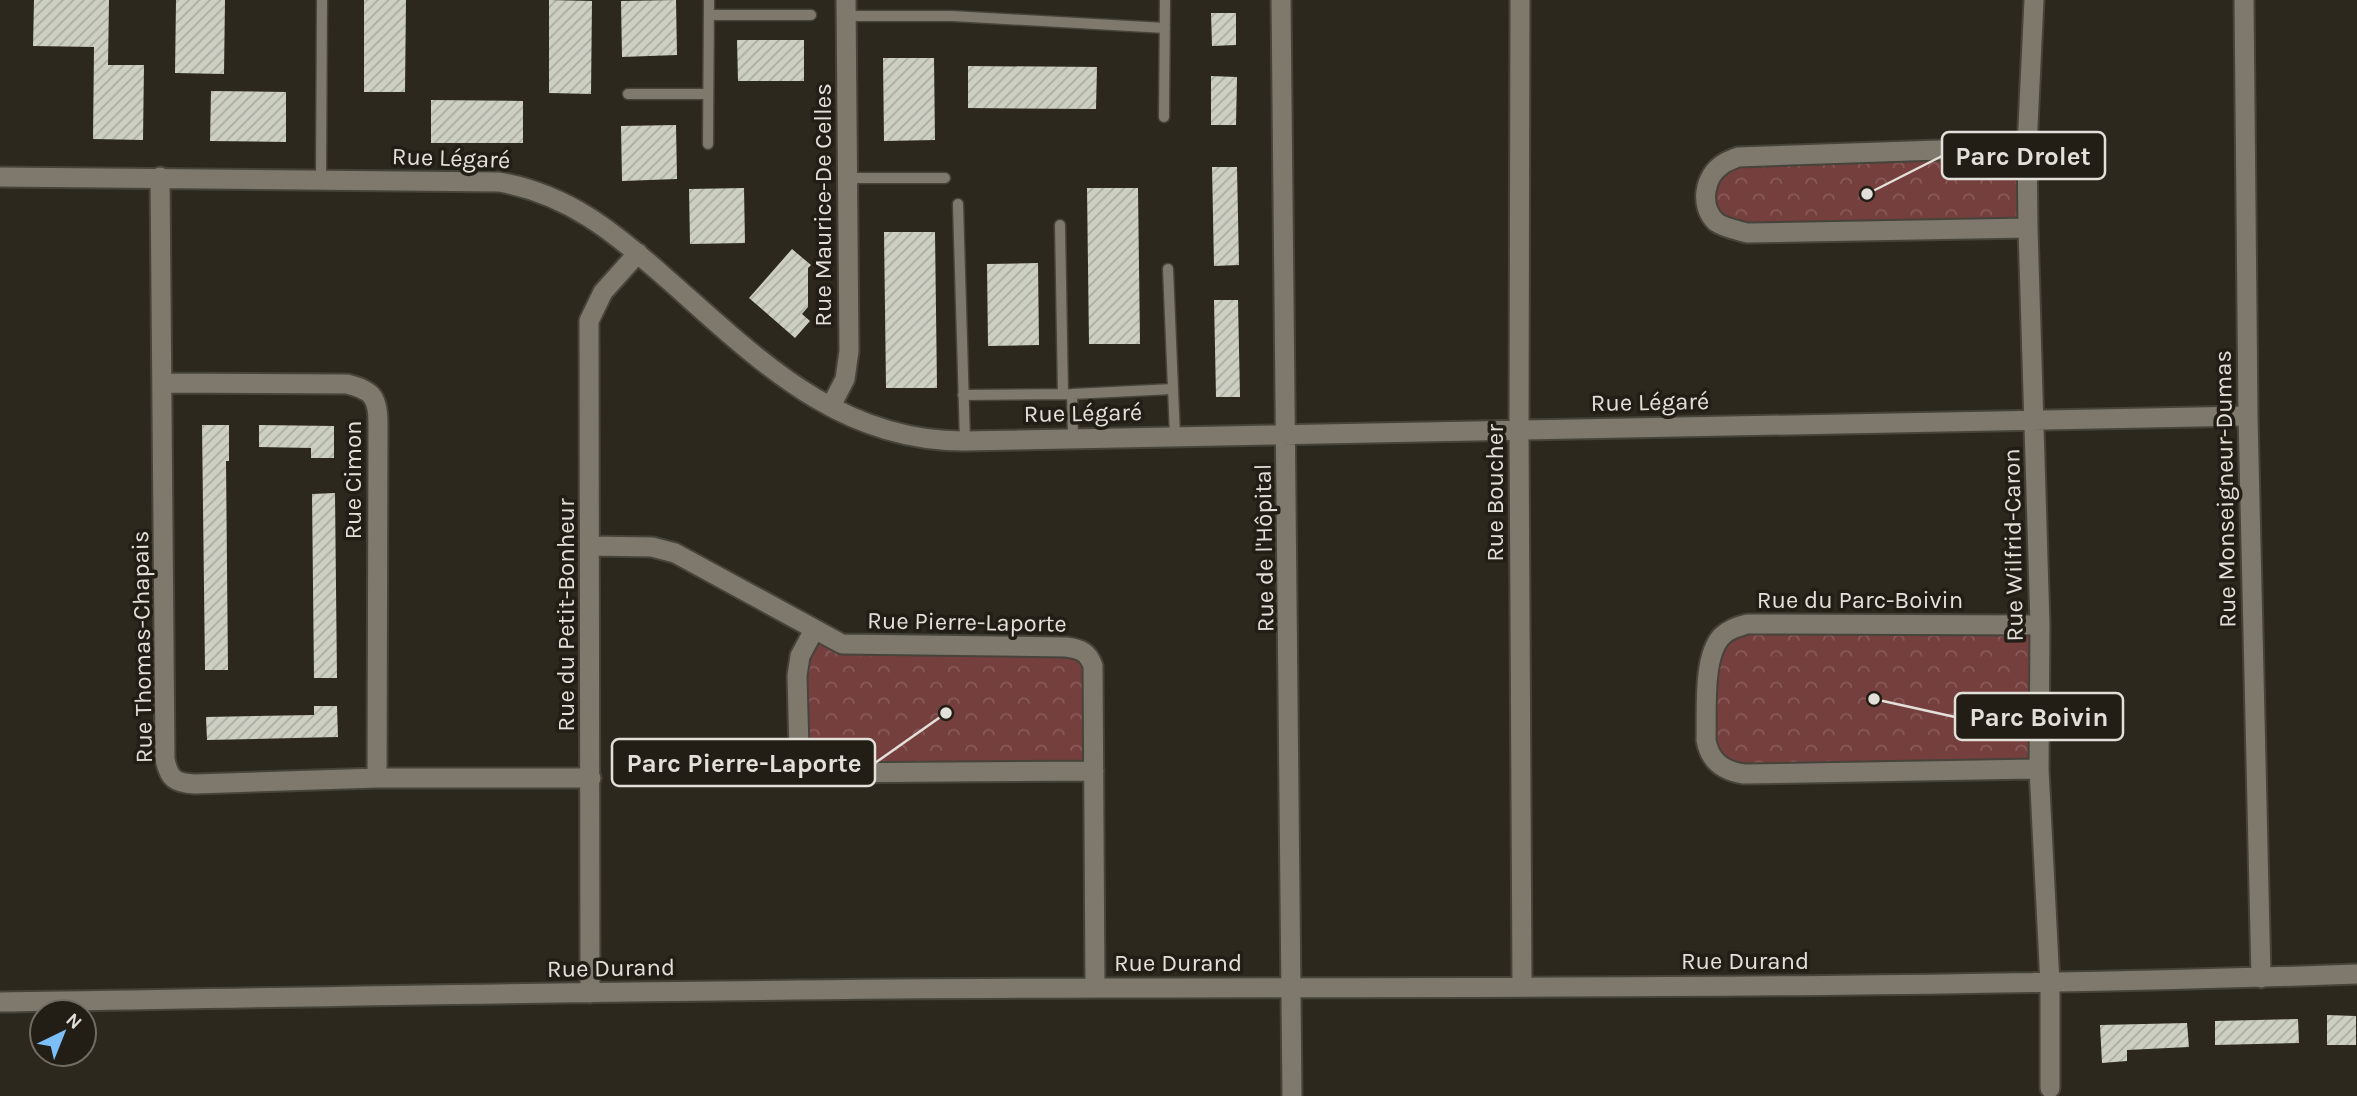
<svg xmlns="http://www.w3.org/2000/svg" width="2357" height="1096" viewBox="0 0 2357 1096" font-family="Karla,sans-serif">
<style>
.forest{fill:url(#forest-crowns)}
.building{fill:url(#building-hatch)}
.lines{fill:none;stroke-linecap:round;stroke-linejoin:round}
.service-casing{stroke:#46433a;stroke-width:13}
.minor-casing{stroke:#46433a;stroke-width:23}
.service{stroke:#7e786d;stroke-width:10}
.minor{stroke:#7e786d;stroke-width:19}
.labels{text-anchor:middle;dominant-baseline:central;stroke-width:7;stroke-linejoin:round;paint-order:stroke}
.street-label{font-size:24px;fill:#e3e0da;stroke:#231e15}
.leader{fill:none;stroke:#e3e0da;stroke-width:2.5}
.callout-dot{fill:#e3e0da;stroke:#231e15;stroke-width:2.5}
.callout{fill:#231e15;stroke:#e3e0da;stroke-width:2.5}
.callout-label{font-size:26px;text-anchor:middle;font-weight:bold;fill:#e3e0da}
</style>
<defs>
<pattern id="forest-crowns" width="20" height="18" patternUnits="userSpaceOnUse" patternTransform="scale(1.75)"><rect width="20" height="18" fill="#753f3e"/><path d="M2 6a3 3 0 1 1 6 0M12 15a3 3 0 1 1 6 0" fill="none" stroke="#885a59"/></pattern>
<pattern id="building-hatch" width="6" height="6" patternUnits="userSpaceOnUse" patternTransform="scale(1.75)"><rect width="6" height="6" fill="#cccfc2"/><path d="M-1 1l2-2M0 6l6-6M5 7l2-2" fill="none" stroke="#aaaca2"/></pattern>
</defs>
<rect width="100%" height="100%" fill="#2d281e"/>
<path class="forest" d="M2027,147V228L1718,224L1707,186L1723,163Z
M2040,625L2039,769L1728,771L1706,740L1710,659L1733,628Z
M814,630L842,644L1089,654L1094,771L829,775L799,750L797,676Z"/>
<path class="building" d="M34,0H109L108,65H144L143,140L93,139L94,47L33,46Z
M176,0H225L224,74L175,73Z
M364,0H406L405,92H364Z
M549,0L592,1L591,94L549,93Z
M676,0L677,55L622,57L621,1Z
M1211,13H1236V45L1212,46Z
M737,40H804V81H738Z
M883,58H934L935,140L884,141Z
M968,66L1097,67L1096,109L968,108Z
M1211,76L1237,77L1236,125H1211Z
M211,91L286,92V142L210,141Z
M431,100L523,101V143H431Z
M676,125L677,179L622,181L621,126Z
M1212,167H1237L1239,265L1214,266Z
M744,188L745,243L690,244L689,189Z
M1087,188H1138L1140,344H1089Z
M884,232H935L937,388H886Z
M792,249L811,265L808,268V307L802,314L810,321L795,338L749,298Z
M1038,263L1039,345L988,346L987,264Z
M1214,300H1238L1240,397H1216Z
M202,425H229V461H226L228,670H205Z
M259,425L334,426V458H311V448L259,447Z
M335,493L337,678H314L312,494Z
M314,706H337L338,737L207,740L206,717L314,715Z
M2327,1015L2356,1016V1045H2327Z
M2298,1019L2299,1043L2215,1045V1021Z
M2187,1023L2189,1047L2127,1050V1061L2102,1063L2100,1025Z"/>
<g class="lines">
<defs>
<path id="service" d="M709,15H811
M846,16H952L1165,28
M628,94H707
M1164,117L1165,0
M708,144L709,0
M847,178H945
M321,179L322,0
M958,204L965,441
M1060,225L1063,394
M1168,269L1175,436
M1072,394L1073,438
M963,395L1072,394L1173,389"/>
<path id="minor" d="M1281,0L1292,1096
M1520,0L1519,429L1522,986
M2034,0L2027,147L2028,228L2040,625L2039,769L2050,984V1088
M2244,0L2248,416L2261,978
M2027,147L1738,157C1733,159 1727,161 1723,164C1704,176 1699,206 1716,222C1724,228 1737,230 1747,233L2028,228
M0,177L499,182C568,194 614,232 666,278C755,356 837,442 965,441L2248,416
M160,177L165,759C169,779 175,783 195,784L377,778H591
M163,383L347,384C372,390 378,397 378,423L377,778
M831,406L845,379L849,351L846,0
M590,546L652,547L675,553L842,644L1066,647C1081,649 1088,652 1093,666L1095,988
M814,630L800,656L797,676L799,750L802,764L813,773L1094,771
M2039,769L1744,774C1723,771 1710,762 1706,740C1707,713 1702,656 1722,636C1729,629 1737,627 1747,624L2040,625
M590,993L589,321L603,292L638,253
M0,1002C367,996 734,989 1102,988C1520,987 1939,989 2357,974"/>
</defs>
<use href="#service" class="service-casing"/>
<use href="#minor" class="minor-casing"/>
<use href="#service" class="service"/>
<use href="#minor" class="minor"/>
</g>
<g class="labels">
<g class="street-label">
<text transform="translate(451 158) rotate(2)">Rue Légaré</text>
<text transform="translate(823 205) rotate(-90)">Rue Maurice-De Celles</text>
<text transform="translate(1650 402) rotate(-1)">Rue Légaré</text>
<text transform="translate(1083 413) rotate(-1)">Rue Légaré</text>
<text transform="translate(353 480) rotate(-90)">Rue Cimon</text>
<text transform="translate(2225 489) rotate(-91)">Rue Monseigneur-Dumas</text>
<text transform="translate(1495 493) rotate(-90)">Rue Boucher</text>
<text transform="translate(2013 545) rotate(-91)">Rue Wilfrid-Caron</text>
<text transform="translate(1264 548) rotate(-91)">Rue de l'Hôpital</text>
<text x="1860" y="600">Rue du Parc-Boivin</text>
<text transform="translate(566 615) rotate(-90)">Rue du Petit-Bonheur</text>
<text transform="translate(967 622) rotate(1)">Rue Pierre-Laporte</text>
<text transform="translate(142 647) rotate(-91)">Rue Thomas-Chapais</text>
<text x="1745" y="961">Rue Durand</text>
<text x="1178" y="963">Rue Durand</text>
<text transform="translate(611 968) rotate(-1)">Rue Durand</text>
</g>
</g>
<path class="leader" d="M1867 194L1942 156M1874 699L1955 717M946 713L875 763"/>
<g class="callout-dot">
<circle cx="1867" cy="194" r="7"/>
<circle cx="1874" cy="699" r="7"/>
<circle cx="946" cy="713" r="7"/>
</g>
<g class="callout">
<rect x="1942" y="132" width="163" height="47" rx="7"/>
<rect x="1955" y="693" width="168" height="47" rx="7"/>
<rect x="612" y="739" width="263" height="47" rx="7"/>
</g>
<g class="callout-label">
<text x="2023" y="165">Parc Drolet</text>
<text x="2039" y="726">Parc Boivin</text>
<text x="744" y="772">Parc Pierre-Laporte</text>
</g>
<g transform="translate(63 1033) rotate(43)"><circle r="33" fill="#231e15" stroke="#706c64" stroke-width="2"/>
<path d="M0-5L12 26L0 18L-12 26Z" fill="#7bbef8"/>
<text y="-10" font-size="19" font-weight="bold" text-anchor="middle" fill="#e3e0da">N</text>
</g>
</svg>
